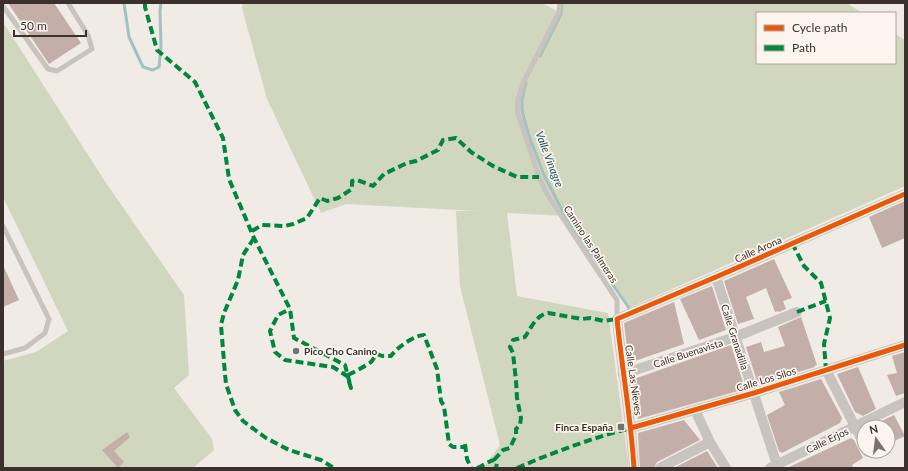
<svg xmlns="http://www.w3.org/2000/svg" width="908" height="471" viewBox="0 0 908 471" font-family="Lato,sans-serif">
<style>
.green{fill:#d1d6bf}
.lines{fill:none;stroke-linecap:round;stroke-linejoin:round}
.stream{stroke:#a1c2c1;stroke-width:3}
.building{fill:#c3afa7}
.lane{stroke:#c9c3be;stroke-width:5}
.street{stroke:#c9c3be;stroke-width:10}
.quiet{stroke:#00873e;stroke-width:4;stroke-dasharray:8 4;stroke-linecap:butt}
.cycleway-casing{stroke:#fbf5ee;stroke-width:8}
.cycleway{stroke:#e8590c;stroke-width:5}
.poi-dot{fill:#7a716c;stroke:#fbf5ee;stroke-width:1.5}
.labels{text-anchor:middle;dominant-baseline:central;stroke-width:3.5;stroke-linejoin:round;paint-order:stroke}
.street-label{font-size:10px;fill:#3b302b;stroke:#fbf5ee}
.poi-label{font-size:10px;font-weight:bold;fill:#3b302b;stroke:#fbf5ee;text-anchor:start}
.water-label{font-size:11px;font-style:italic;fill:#1f5a5e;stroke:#fbf5ee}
</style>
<rect width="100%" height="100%" fill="#f0ebe5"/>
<path class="green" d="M243,3H542L559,12L560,3H847L862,13H757V63H895V34L905,40V186L629,308L565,216L507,213L517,296L608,313L629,468H483L500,445L460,286L456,211H478L346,204L321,213L267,99L242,8Z
M3,22L106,183L184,295L189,375L174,388L212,439L214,450L193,468H3V361L36,352L68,331L3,197Z"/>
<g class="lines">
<path class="stream" d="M124,3L129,37L143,67L153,70L159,67L161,47L160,11L161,3
M540,56L561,14L562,3
M526,82L522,100V110L528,133L544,175L565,216L629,308"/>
</g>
<path class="building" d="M8,3H54L81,43L49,64Z
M905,201V238L882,248L869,217Z
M774,259L792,298L783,301L786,309L779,312L778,311L775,312L766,288L746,297L754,319L738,324L724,281Z
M3,265L19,300L3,307Z
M712,286L726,330L699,340L680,299Z
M674,302L684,344L629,363L624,323Z
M801,317L817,365L814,366L815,367L758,384L746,347L761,342L764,352L785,346L778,327Z
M731,345L745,389L638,419L631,380Z
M905,352V393L896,396L887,375L897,373L892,356Z
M858,367L876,409L863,416L855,412L837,374Z
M821,379L842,418L840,423L782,453L779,451L767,415L785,405L779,392Z
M894,415L905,436L888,444V427H869Z
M684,420L700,440L657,462L654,468H640L638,433Z
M127,432L130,437L114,451L124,462L118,468L102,450Z
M851,438L854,440L863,458L852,465L853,468H787Z
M707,451L718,468H674Z"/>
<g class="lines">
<path class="lane" d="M560,3L559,12L524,81L518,99L517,111L539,177L546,192L562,217L617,300V319
M3,6L48,69L57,71L92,49L88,35L68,3
M3,226L49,319L45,333L25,348L3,354"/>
<path class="street" d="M716,277L777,465
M826,370L864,444
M623,374L735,337L797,312
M695,410L710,442L726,468
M631,428L754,393L905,345
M867,451L868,452
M634,468C631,418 622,369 617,319L716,277L905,194
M660,468L710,442
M770,468L905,402"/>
<path class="quiet" d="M145,3V7L157,50L195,82L223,138L229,179L254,238L290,309L294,338L345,365L351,388L347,376L333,367L285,360L275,352L270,331L278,315L290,309
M252,231L262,225L285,226L293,224L307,218L320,198L327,201L338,198L352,189V181L357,180L373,186L384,174L407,163L416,161L438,150L443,140L456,138L471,152L493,166L517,177H539
M254,238L243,255L238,280L224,313L221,325L225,374L226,384L235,410L243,421L266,438L289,450L321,460L334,468
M792,243L804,266L821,283L830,318L824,344L826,370
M797,312L826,301
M348,375C354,372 366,366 371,362C374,359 374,356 377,354L382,356H391C396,348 415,335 424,335L437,369L441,401L444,406L449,444L453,447H465
M465,444L467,459L471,468
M494,460L503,450L510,448L516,435V429L520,425L521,418L517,398L516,381L513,353L510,347L513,340L525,337C531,328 536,315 548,313L582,319L590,318L604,321L617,319
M477,468C483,466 488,461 494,460L497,463L496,468
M517,468C554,452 592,438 631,428"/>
<defs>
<path id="cycleway" d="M631,428L754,393L905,345
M634,468C631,418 622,369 617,319L716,277L905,194"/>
</defs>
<use href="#cycleway" class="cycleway-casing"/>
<use href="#cycleway" class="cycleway"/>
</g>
<g class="poi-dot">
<circle cx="296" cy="351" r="4"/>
<rect x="617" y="423" width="8" height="8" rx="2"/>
</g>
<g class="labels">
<g class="street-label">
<text transform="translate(591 244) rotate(57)">Camino las Palmeras</text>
<text transform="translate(758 249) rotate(-24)">Calle Arona</text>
<text transform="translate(735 337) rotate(72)">Calle Granadilla</text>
<text transform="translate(688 353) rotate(-18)">Calle Buenavista</text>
<text transform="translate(766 379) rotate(-17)">Calle Los Silos</text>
<text transform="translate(634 380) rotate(82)">Calle Las Nieves</text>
<text transform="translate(827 440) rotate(-26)">Calle Erjos</text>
</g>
<g class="poi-label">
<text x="304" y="351">Pico Cho Canino</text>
<text x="613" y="427" text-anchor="end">Finca España</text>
</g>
<g class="water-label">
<text transform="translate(550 159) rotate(69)">Valle Vinagre</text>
</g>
</g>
<rect width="908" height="471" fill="none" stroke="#3b302b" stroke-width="8"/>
<rect x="756" y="12" width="140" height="52" fill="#fbf5ee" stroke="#aea6a0"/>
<rect x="764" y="25" width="20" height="6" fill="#e8590c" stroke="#aea6a0"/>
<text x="792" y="32" font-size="12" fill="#3b302b">Cycle path</text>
<rect x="764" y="45" width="20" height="6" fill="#00873e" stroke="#aea6a0"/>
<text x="792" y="52" font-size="12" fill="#3b302b">Path</text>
<g transform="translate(876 439) rotate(346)"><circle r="19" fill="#fbf5ee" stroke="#aea6a0"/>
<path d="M0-3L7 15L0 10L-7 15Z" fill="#7a716c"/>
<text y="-6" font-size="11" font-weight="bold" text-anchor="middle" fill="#3b302b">N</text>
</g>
<path d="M14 30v6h72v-6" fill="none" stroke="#3b302b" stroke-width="2"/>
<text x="20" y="30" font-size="12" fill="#3b302b" stroke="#fbf5ee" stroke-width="3" paint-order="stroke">50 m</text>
</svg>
